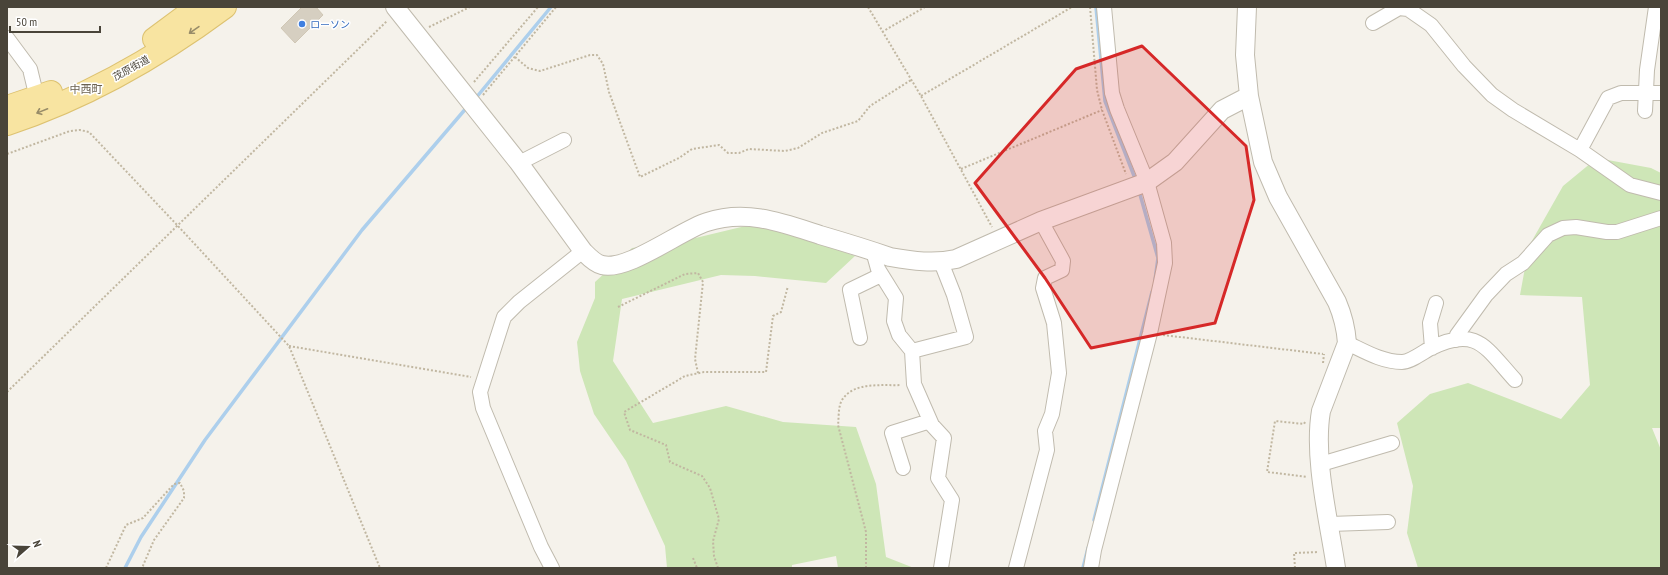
<svg xmlns="http://www.w3.org/2000/svg" width="1668" height="575" viewBox="0 0 1668 575" font-family="'PT Sans Narrow','Noto Sans JP',sans-serif">
<style>
.green{fill:#cee6b7}
.lines{fill:none;stroke-linecap:round;stroke-linejoin:round}
.stream{stroke:#adcfec;stroke-width:3.5}
.building{fill:#d6cfc1;stroke:#d0c7b5}
.minor-casing{stroke:#c0bbae;stroke-width:16}
.tertiary-casing{stroke:#c0bbae;stroke-width:20}
.primary-casing{stroke:#ddc271;stroke-width:24}
.path{stroke:#c1b7a1;stroke-width:2;stroke-dasharray:2 2;stroke-linecap:butt}
.minor{stroke:#fff;stroke-width:14}
.tertiary{stroke:#fff;stroke-width:18}
.primary{stroke:#f8e4a1;stroke-width:22}
.oneway{stroke:#988c68}
.marked{fill:#d62828;fill-opacity:0.2;stroke:#d62828;stroke-width:3;stroke-linejoin:round}
.shop-dot{fill:#3f7fe0;stroke:#fff;stroke-width:1.5}
.labels{text-anchor:middle;dominant-baseline:central;stroke-width:3;stroke-linejoin:round;paint-order:stroke}
.shop-label{font-size:10px;fill:#366cbe;stroke:#fff;text-anchor:start}
.street-label{font-size:10px;fill:#494439;stroke:#fff}
.neighbourhood-label{font-size:11px;fill:#6b6251;stroke:#fff}
</style>
<rect width="100%" height="100%" fill="#f5f2eb"/>
<path class="green" d="M1597,158L1651,168L1661,173V428H1652L1661,450V568H1418L1407,533L1413,486L1397,423L1430,394L1468,383L1561,419L1590,385L1582,297L1520,295L1529,246L1563,186Z
M762,222L855,256L826,283L755,276L721,275L622,299L613,361L653,423L726,406L783,422L856,427L876,484L886,557L914,568H838L836,556L792,565V568H667L665,546L626,461L594,414L580,371L577,342L595,298V282L632,248L683,241Z"/>
<g class="lines">
<path class="stream" d="M1096,7L1105,101L1136,181
M475,99L551,7
M1139,191L1158,258L1155,280
M1094,520L1152,292
M125,568L141,537L205,440L362,230L468,106
M1083,568L1088,548"/>
</g>
<path class="building" d="M302,7H316L323,15L295,43L281,28Z"/>
<g class="lines">
<defs>
<path id="minor" d="M1373,23L1399,8L1408,9L1431,25L1464,66L1492,95L1513,110L1580,150L1630,185L1661,193
M7,38L30,69L37,98
M1645,111L1647,70L1656,7
M1580,150L1608,98L1621,93H1661
M519,163L564,140
M873,251L878,269L896,298L894,321L899,335L912,351
M860,338L850,290L881,275
M1456,340L1457,335L1486,295L1506,274L1523,263L1548,235L1563,228L1576,227L1607,232H1617L1661,218
M1347,343C1364,351 1382,362 1402,362C1410,362 1422,353 1429,349C1477,325 1485,347 1515,380
M1432,348L1430,323L1436,303
M1321,464L1392,443
M903,468L892,433L930,421
M1330,524L1388,522
M552,568L541,547L483,408L480,392L504,317L519,302L583,251
M941,568L952,500L938,478L944,438L932,425L914,384L912,351L966,337L954,295L941,262
M1016,568L1047,450L1045,431L1052,414L1059,373L1054,323L1043,288L1045,278L1062,270L1063,261L1041,221
M1091,568L1094,550L1150,333L1165,263L1164,243L1147,182L1117,109L1112,93L1104,7"/>
<path id="tertiary" d="M395,7L519,163L583,251C588,256 594,263 602,265C627,272 681,230 707,222C747,209 783,223 820,235C844,242 867,249 890,257C913,261 934,264 956,259L1041,221L1147,182L1175,162L1222,110L1249,96
M1247,7L1245,55L1249,96L1263,162L1278,197L1337,302C1343,316 1346,328 1347,343L1321,411C1313,458 1329,521 1336,568"/>
<path id="primary" d="M154,39L197,7
M7,107L51,92
M7,124C86,98 159,56 225,7"/>
</defs>
<use href="#minor" class="minor-casing"/>
<use href="#tertiary" class="tertiary-casing"/>
<use href="#primary" class="primary-casing"/>
<path class="path" d="M868,7L921,96L992,227
M1090,7L1097,90L1102,110L1126,174
M429,27L470,7
M882,32L925,7
M515,57L528,68L540,71L590,55H597L603,64L609,92L640,177L679,158L692,149L719,145L728,153H739L749,149L785,151L798,148L822,133L858,121L870,106L911,80
M474,82L538,7
M483,95L556,7
M921,96L1072,7
M7,154L70,131L80,130L89,132L178,226L289,346L380,568
M961,169L1102,110
M618,307L685,274L698,273L703,282L695,359L698,373
M1163,335L1323,354
M289,346L471,377
M1323,363L1324,354
M7,392L387,21
M1305,422L1304,424L1275,421L1267,472L1307,477
M693,558L697,568
M106,568L126,525L143,518L174,484L180,483L184,491V498L154,540L142,568
M718,568L714,556L713,541L719,519L710,488L702,476L670,462L666,445L630,430L624,412L685,376L704,372H766L773,316L781,312L788,286
M866,568V532L838,425C839,417 838,407 842,400C854,381 883,386 901,385
M1295,568L1294,553L1318,552"/>
<use href="#minor" class="minor"/>
<use href="#tertiary" class="tertiary"/>
<use href="#primary" class="primary"/>
</g>
<defs><path id="oneway-shaft" d="M-6 0H5M1.5-3L5.5 0L1.5 3" fill="none" stroke-width="1.6" stroke-linecap="round" stroke-linejoin="round"/></defs>
<g class="oneway">
<use href="#oneway-shaft" transform="translate(194 30) rotate(145)"/>
<use href="#oneway-shaft" transform="translate(42 111) rotate(158)"/>
</g>
<path class="marked" d="M1142,46L1246,146L1254,200L1215,323L1091,348L1045,278L975,183L1076,69Z"/>
<circle class="shop-dot" cx="302" cy="24" r="4"/>
<g class="labels">
<g class="shop-label">
<text x="310" y="24">ローソン</text>
</g>
<g class="street-label">
<text transform="translate(131 68) rotate(-29)">茂原街道</text>
</g>
<g class="neighbourhood-label">
<text x="86" y="89">中西町</text>
</g>
</g>
<rect width="1668" height="575" fill="none" stroke="#494439" stroke-width="16"/>
<g transform="translate(28 547) rotate(70)" stroke="#ffffff" stroke-width="3" paint-order="stroke">
<path d="M0-3L7 15L0 10L-7 15Z" fill="#494439"/>
<text y="-6" font-size="11" font-weight="bold" text-anchor="middle" fill="#494439">N</text>
</g>
<path d="M10 26v6h90v-6" fill="none" stroke="#494439" stroke-width="2"/>
<text x="16" y="26" font-size="12" fill="#494439" stroke="#ffffff" stroke-width="3" paint-order="stroke">50 m</text>
</svg>
